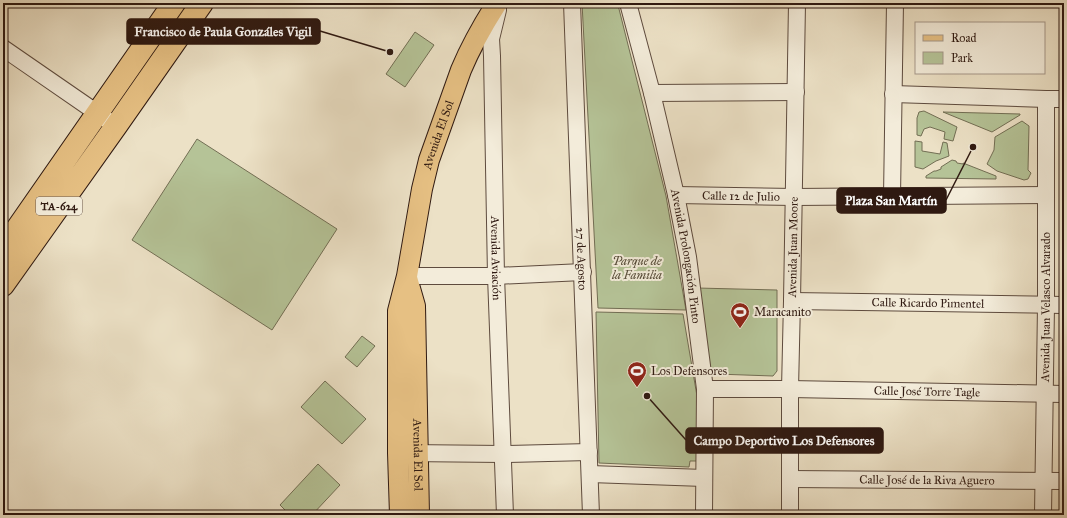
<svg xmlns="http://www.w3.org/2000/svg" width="1067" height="518" viewBox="0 0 1067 518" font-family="'IM FELL Great Primer',serif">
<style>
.green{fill:#b5c397;stroke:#726e54}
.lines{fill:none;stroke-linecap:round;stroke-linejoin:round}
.minor-casing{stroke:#5e4b3e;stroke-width:18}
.major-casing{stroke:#2f1911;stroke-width:22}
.highway-casing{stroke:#2f1911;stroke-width:24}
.minor{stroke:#f3ecda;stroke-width:16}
.major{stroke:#e6c083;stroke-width:20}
.highway{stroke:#e6c083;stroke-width:22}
.labels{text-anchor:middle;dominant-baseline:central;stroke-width:4;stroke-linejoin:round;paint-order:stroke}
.shield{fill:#f3ecda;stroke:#6a584d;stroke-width:1}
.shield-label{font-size:11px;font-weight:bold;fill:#2f1911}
.street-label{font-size:12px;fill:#2f1911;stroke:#f3ecda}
.park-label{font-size:12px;font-style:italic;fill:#574c39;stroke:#f3ecda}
.poi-label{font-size:12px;fill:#2f1911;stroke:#f3ecda;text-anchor:start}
.leader{fill:none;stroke:#2f1911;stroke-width:1.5}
.callout-dot{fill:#2f1911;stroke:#f3ecda;stroke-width:1.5}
.callout{fill:#2f1911;stroke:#2f1911;stroke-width:1.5}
.callout-label{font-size:13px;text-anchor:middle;font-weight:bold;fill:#fff}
</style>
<rect width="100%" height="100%" fill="#ece1c6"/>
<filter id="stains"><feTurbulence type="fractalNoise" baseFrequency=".005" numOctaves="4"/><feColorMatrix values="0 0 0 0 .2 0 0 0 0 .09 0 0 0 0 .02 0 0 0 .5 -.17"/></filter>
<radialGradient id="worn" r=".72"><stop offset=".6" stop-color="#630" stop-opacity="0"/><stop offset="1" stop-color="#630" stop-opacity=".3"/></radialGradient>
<path class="green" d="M582,3H617L618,5L666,196L686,310L598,308Z
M415,32L434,45L405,87L386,74Z
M924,111L957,127L953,141L944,139L945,132L930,127L924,129L921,136L917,135V118L919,112Z
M943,112L1020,114V115L992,132Z
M1022,121L1029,126L1028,170L1031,173L1028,179L1024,180L997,171L987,164L994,150L995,137Z
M197,139L337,229L272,330L132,240Z
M915,141L922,142V151L940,154L943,142L947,143L949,156L936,161L923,169L915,167Z
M952,160L956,161L957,163L963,164V163L996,176V179L926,178V176L934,171H936L941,169V167Z
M697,288L777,290V371L773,376L716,374L710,369Z
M596,312L683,314L698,402L697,461H690L689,467L599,463Z
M362,336L375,346L357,367L345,357Z
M325,381L366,419L342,444L301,407Z
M318,464L340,485L312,515H290L280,505Z"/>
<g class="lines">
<defs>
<g id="minor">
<path id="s1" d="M572,3L591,515"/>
<path id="s2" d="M628,3L652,93L676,195L688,257L705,389L704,515"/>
<path id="s3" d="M498,10L491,39L492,56L496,276L505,515"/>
<path d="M3,48L116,126"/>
<path d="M652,93L796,92"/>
<path d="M893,94L1046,99H1064"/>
<path id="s4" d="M676,195L794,197L1046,195"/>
<path d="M892,196L895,3"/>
<path d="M407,276H496L583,272"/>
<path id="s5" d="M792,301L1064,305"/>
<path id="s6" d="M705,389H790L1064,394"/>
<path d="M406,453L503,454L589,452"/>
<path d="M590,474L704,478"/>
<path id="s7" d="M790,479L1064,481"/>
<path id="s8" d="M790,515V389L792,301L797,3"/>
<path id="s9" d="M1043,515L1046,305V99"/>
</g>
<g id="major">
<path id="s10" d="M407,278L415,306L419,515"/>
<path id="s11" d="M400,515L398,453V311L407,276L422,189L429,160L461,70C471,46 483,25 497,3"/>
</g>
<path id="highway" d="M3,249L174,3
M3,285L116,126L202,3"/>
</defs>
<use href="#minor" class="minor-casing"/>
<use href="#major" class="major-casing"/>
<use href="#highway" class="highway-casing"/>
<use href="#minor" class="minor"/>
<use href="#major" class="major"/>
<use href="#highway" class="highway"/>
</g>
<defs>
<symbol id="stadium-pin" viewBox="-11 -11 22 30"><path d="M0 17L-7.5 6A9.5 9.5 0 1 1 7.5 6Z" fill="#8f2418" stroke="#f3ecda"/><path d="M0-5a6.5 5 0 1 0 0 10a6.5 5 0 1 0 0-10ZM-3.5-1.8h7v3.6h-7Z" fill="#fff"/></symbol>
</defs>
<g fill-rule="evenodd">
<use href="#stadium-pin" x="729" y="301" width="22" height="30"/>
<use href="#stadium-pin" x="626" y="360" width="22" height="30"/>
</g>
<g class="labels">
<rect class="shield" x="36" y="197" width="46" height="18" rx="3"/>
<g class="shield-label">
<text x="59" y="206">TA-624</text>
</g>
<g class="street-label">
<text stroke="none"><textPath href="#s11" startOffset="385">Avenida El Sol</textPath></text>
<text stroke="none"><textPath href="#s4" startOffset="65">Calle 12 de Julio</textPath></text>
<text stroke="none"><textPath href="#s8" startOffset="268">Avenida Juan Moore</textPath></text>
<text stroke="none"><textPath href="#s2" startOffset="260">Avenida Prolongación Pinto</textPath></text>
<text stroke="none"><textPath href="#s3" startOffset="249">Avenida Aviación</textPath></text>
<text stroke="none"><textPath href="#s1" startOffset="256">27 de Agosto</textPath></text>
<text stroke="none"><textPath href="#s5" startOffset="136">Calle Ricardo Pimentel</textPath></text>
<text stroke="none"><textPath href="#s9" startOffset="208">Avenida Juan Velasco Alvarado</textPath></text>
<text stroke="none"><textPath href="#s6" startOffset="222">Calle José Torre Tagle</textPath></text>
<text stroke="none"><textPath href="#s10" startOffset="178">Avenida El Sol</textPath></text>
<text stroke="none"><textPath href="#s7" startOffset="137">Calle José de la Riva Aguero</textPath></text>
</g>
<g class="park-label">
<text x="637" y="261">Parque de<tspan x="637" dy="14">la Familia</tspan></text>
</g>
<g class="poi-label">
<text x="754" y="312">Maracanito</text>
<text x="651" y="371">Los Defensores</text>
</g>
</g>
<path class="leader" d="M390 52L320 31M973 147L946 200M647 396L686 440"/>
<g class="callout-dot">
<circle cx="390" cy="52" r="4"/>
<circle cx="973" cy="147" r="4"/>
<circle cx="647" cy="396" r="4"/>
</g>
<g class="callout">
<rect x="127" y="19" width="193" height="25" rx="4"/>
<rect x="837" y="188" width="109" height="25" rx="4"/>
<rect x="686" y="428" width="197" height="25" rx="4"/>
</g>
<g class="callout-label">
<text x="223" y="36">Francisco de Paula Gonzáles Vigil</text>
<text x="891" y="205">Plaza San Martín</text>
<text x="784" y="445">Campo Deportivo Los Defensores</text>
</g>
<rect width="1067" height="518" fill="none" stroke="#ece1c6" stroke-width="16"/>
<rect x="4" y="4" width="1059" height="510" fill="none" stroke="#2f1911" stroke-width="2"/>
<rect x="8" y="8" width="1051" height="502" fill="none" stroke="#2f1911"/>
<rect x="915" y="22" width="130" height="52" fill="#f3ecda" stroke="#a5988a"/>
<rect x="923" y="35" width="20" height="6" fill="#e6c083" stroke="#a5988a"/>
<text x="951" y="42" font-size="12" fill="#2f1911">Road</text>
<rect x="923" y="52" width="20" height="12" fill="#b5c397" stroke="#a5988a"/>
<text x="951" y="62" font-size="12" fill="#2f1911">Park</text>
<rect width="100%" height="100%" filter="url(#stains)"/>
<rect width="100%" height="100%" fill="url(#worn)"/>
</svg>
